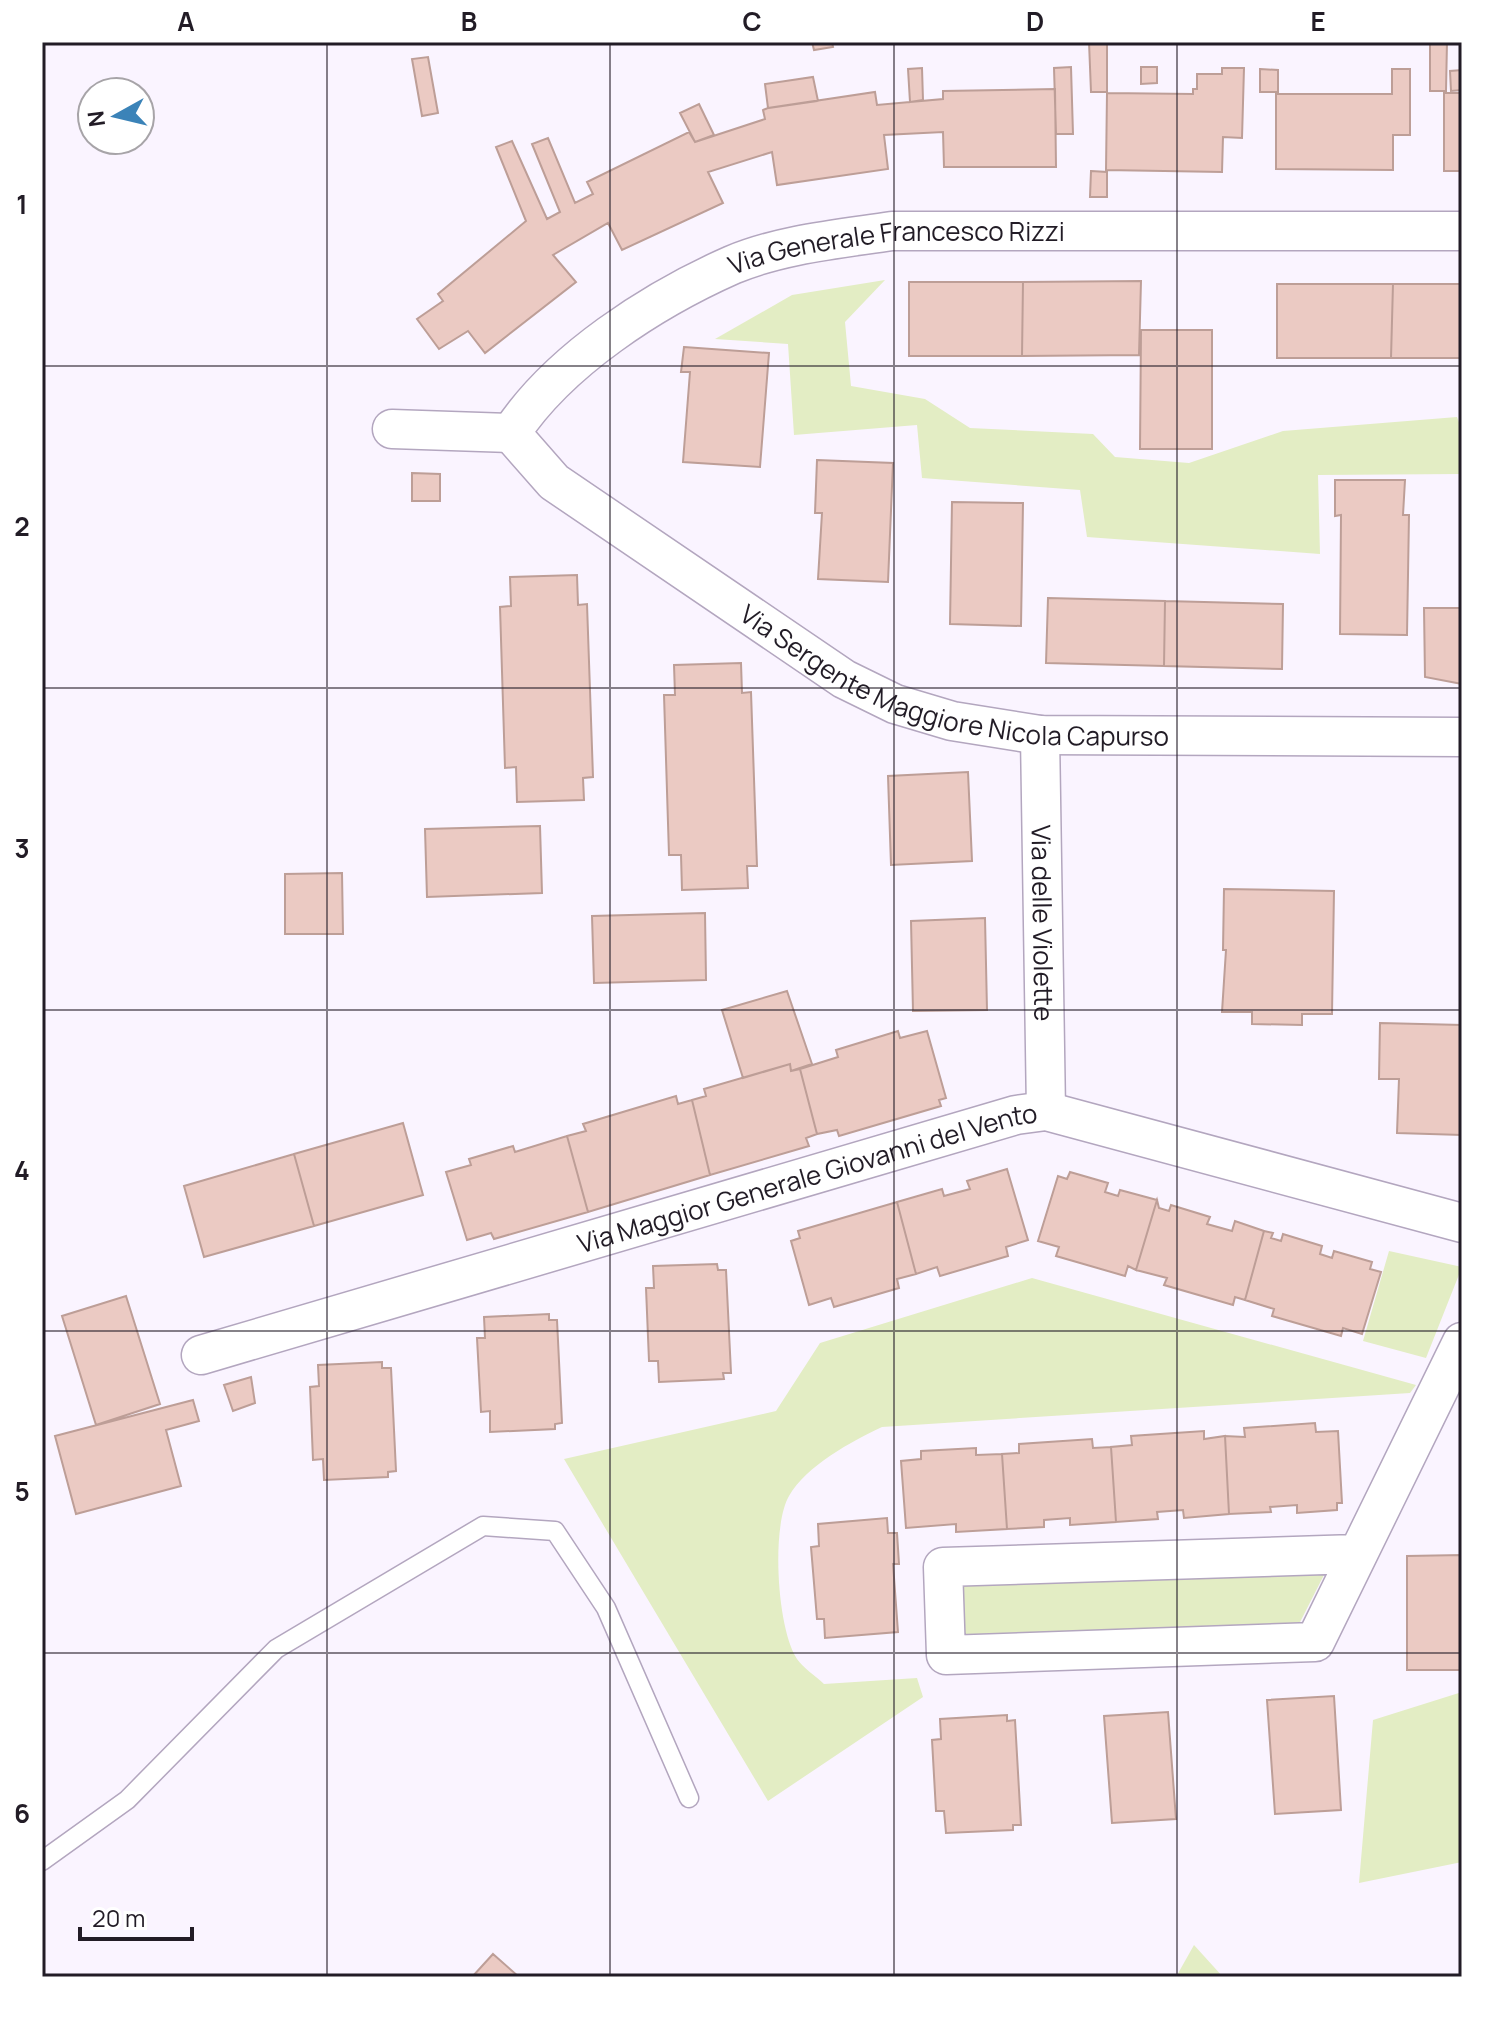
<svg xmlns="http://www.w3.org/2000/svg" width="1504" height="2019" viewBox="0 0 1504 2019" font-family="Manrope,sans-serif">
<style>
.green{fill:#e3edc4}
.building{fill:#ebcac3;stroke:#bd9e97;stroke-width:2}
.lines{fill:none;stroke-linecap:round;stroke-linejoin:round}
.lane-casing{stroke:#b3a6bf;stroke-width:21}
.street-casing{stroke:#b3a6bf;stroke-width:41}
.lane{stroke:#fff;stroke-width:18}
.street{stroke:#fff;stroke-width:38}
.grid{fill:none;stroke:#221c26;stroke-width:2;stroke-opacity:0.55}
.labels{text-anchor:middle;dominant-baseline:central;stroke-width:8;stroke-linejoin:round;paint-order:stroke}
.street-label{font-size:26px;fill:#221c26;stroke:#fff}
.neatline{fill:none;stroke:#221c26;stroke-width:3}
.grid-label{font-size:26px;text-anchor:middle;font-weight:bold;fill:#221c26}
</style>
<rect width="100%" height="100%" fill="#faf4ff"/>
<path class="green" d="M885,280L845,322L851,386L925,399L970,428L1093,434L1115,457L1189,463L1283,431L1457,417L1462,430V474L1318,475L1320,554L1087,537L1080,490L922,478L917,425L794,435L788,344L715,339L792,295Z
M1389,1251L1462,1267L1426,1358L1363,1341Z
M1032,1278L1416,1385L1410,1393L882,1427C852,1441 806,1466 789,1496C771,1527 777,1629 797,1659C803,1668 816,1676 824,1684L917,1678L923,1697L768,1801L564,1459L776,1411L820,1343Z
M1327,1569L1296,1630L965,1642L963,1581Z
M1462,1692V1862L1359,1883L1373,1720Z
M1194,1945L1223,1977H1176Z"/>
<path class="building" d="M812,42H832L833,47L814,50Z
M1089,42H1107V92H1091Z
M1430,42H1447L1446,91H1430Z
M428,57L438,113L422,116L412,59Z
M1071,67L1073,134H1056L1054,68Z
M1141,67H1157V83L1141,84Z
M922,68L923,100L910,102L908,69Z
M1222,68H1244L1242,138L1223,137L1222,172L1106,170L1107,93L1193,94V89H1197V74H1222Z
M1260,69L1278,70V92H1260Z
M1392,69H1410V135H1393V170L1276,169V94H1392Z
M1462,70V90L1451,91L1450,71Z
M813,77L818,101L768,108L765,84Z
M1055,89L1056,167H944L943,132L884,135L888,169L777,185L772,152L708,172L723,203L622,250L608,223L553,255L576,282L485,353L468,331L439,349L417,319L443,301L438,294L526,221L496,147L512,141L547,219L560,212L532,144L548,138L575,203L593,194L587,182L689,132L695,142L765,119L763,110L768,108L875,92L877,105L943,99V91Z
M1444,93H1462V171H1444Z
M699,104L714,135L695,142L680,113Z
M1091,171L1107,172V197H1090Z
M1141,281L1139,355L1022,356L1023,282Z
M909,282H1023L1022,356H909Z
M1277,284H1393L1391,358H1277Z
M1393,284H1462V358H1391Z
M1141,330H1212V449H1140Z
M684,347L769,353L760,467L683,462L690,372H681Z
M817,460L893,463L888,582L818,579L822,513H815Z
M412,473L440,474V501H412Z
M1335,480H1405L1403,515H1409L1407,635L1340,634L1341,515L1335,516Z
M952,502L1023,503L1021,626L950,624Z
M577,575L578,605L587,604L593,777L583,778L584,800L517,802L516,767L505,768L500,607L511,606L510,577Z
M1048,598L1165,601L1164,666L1046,663Z
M1165,601L1283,604L1282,669L1164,666Z
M1424,608H1462V684L1425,677Z
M741,663L742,693L751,692L757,866H747L748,888L682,890L681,855H669L664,695H675L674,665Z
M968,772L972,861L891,865L888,776Z
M540,826L542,893L427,897L425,829Z
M342,873L343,934H285V874Z
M1224,889L1334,891L1332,1014H1302V1025L1252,1024V1012H1222L1226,950H1223Z
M705,913L706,980L594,983L592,916Z
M985,918L987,1010L913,1011L911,921Z
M787,991L812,1064L791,1071L790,1064L743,1078L722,1010Z
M1380,1023L1462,1025V1135L1397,1133L1399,1079H1379Z
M898,1031L900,1038L927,1031L946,1098L939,1100L941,1106L839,1136L837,1130L817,1134L800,1069L838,1057L836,1050Z
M790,1064L791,1071L800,1069L817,1134L806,1138L809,1146L710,1175L692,1100L706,1096L704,1089Z
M676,1096L678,1104L692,1100L710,1175L588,1212L567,1136L586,1131L583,1124Z
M403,1123L423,1195L314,1226L294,1154Z
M567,1136L588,1212L494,1239L491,1233L467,1240L446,1172L471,1165L469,1159L513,1146L515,1152Z
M294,1154L314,1226L204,1257L184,1186Z
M1007,1169L1028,1240L1006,1247L1008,1256L940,1276L937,1267L916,1274L897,1202L942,1189L944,1196L970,1189L967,1181Z
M1070,1172L1108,1183L1105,1192L1118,1196L1120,1190L1157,1200L1136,1270L1128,1266L1125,1276L1056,1256L1059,1247L1038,1241L1058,1176L1067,1179Z
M1157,1200L1159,1208L1169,1211L1171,1205L1210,1217L1207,1224L1232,1231L1235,1221L1264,1231L1245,1300L1235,1297L1233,1305L1164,1285L1167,1278L1136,1270Z
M897,1202L916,1274L897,1279L899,1288L834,1307L831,1298L809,1305L791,1241L800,1238L798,1231Z
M1264,1231L1273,1233L1271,1238L1281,1241L1283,1234L1322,1246L1320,1254L1332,1258L1334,1251L1372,1262L1370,1269L1381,1272L1362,1334L1343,1328L1341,1336L1272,1316L1274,1309L1245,1300Z
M717,1264L718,1270H726L731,1373H723L724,1379L659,1382L658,1361H649L646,1288H654L653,1266Z
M126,1296L160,1404L96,1425L62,1316Z
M549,1314V1320H557L562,1423L555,1424V1429L490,1432V1411L481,1412L477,1338H485L484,1317Z
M382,1362V1368H391L396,1471L388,1472V1477L324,1480L323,1459L313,1460L310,1387L319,1386L318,1365Z
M251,1377L255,1403L233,1411L224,1385Z
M193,1400L199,1421L166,1430L181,1486L76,1514L55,1436Z
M1315,1423L1316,1432L1338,1431L1342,1503H1337V1510L1297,1513V1505L1270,1507L1271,1512L1229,1514L1225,1436L1245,1437L1244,1428Z
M1204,1431V1439L1225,1436L1229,1514L1184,1518L1183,1510L1157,1512L1158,1519L1116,1522L1111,1447L1132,1445L1131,1436Z
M1092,1439L1093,1448L1111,1447L1116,1522L1070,1525V1518L1044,1520V1527L1007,1529L1002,1454L1019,1453V1444Z
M976,1448V1455L1002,1454L1007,1529L956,1532V1524L906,1528L901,1461L921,1459V1451Z
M887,1518L888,1533H897L899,1564H893L898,1632L825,1638L824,1619H817L811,1547L819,1546L818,1524Z
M1462,1555V1670H1407V1556Z
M1334,1696L1341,1810L1275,1814L1267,1700Z
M1168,1712L1176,1819L1112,1823L1104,1716Z
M1007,1715V1721L1015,1720L1021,1825H1013V1830L946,1833L944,1811H936L932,1740L941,1739L940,1719Z
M493,1954L519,1977H472Z"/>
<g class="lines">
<defs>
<path id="lane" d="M42,1861L127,1800L276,1649L483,1526L555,1531L606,1608L689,1798"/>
<g id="street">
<path d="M392,429L511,433"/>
<path id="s1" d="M511,433L554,482L844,679L895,704L952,721L1040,735L1462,737"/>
<path id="s2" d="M511,433C559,360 653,300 732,265C782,244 839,239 892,231H1462"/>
<path id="s3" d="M1040,735L1046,1111"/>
<path id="s4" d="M201,1355L1016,1115L1046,1111L1462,1223"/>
<path d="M1356,1554L943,1567L946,1655L1315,1642L1462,1342"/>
</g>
</defs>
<use href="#lane" class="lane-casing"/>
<use href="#street" class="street-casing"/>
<use href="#lane" class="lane"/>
<use href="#street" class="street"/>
</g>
<path class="grid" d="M327,42V1977M610,42V1977M894,42V1977M1177,42V1977M42,366H1462M42,688H1462M42,1010H1462M42,1331H1462M42,1653H1462"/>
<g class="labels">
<g class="street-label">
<text stroke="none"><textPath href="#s2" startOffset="448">Via Generale Francesco Rizzi</textPath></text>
<text stroke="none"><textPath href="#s1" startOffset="522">Via Sergente Maggiore Nicola Capurso</textPath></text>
<text stroke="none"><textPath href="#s3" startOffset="188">Via delle Violette</textPath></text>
<text stroke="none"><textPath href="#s4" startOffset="632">Via Maggior Generale Giovanni del Vento</textPath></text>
</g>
</g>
<rect width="1504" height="2019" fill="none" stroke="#ffffff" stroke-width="88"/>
<g transform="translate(116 116) rotate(262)"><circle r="38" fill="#ffffff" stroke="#a7a4a8" stroke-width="2"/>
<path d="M0-6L14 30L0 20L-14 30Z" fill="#3b83b8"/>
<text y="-12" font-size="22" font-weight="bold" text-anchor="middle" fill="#221c26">N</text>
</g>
<path d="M80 1927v12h112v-12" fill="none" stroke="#221c26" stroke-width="4"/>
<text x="92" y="1927" font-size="24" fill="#221c26" stroke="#ffffff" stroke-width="6" paint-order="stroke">20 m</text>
<rect x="44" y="44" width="1416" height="1931" class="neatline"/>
<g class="grid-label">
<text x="186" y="31">A</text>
<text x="469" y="31">B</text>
<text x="752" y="31">C</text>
<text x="1035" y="31">D</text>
<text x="1318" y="31">E</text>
<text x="22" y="214">1</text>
<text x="22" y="536">2</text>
<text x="22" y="858">3</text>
<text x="22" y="1180">4</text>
<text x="22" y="1501">5</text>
<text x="22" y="1823">6</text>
</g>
</svg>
